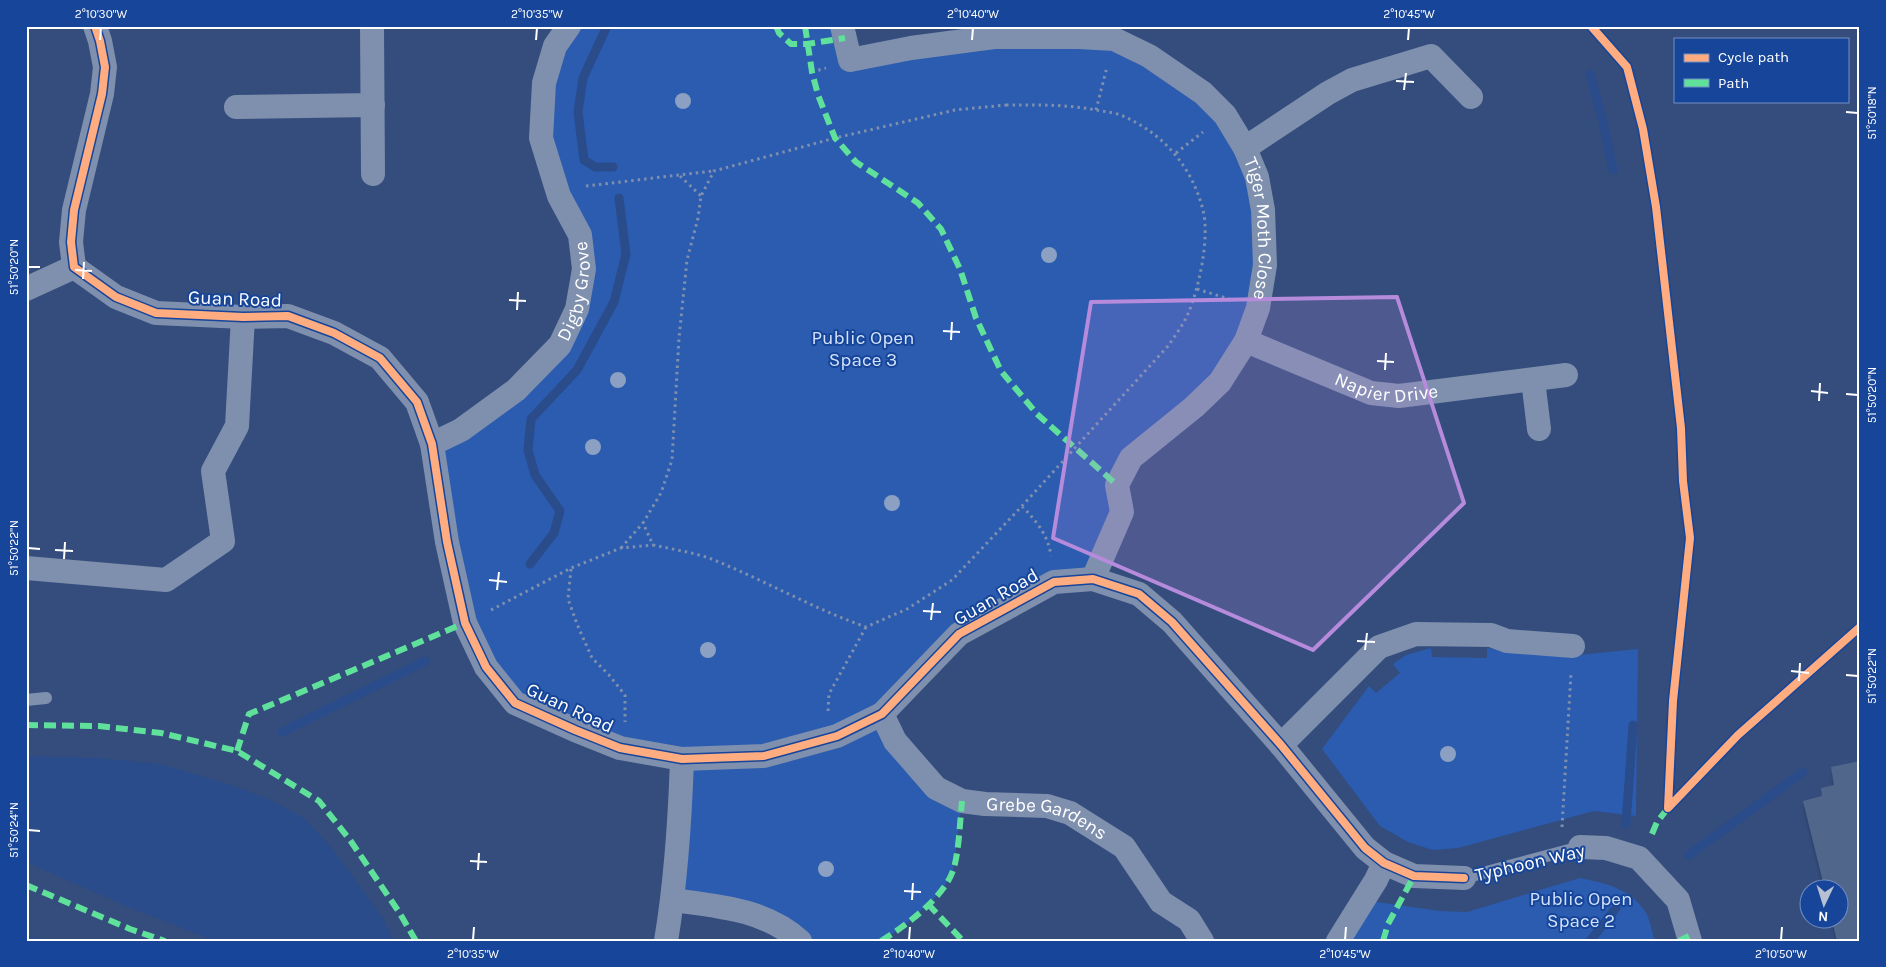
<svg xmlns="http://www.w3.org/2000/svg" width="1886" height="967" viewBox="0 0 1886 967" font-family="Karla,sans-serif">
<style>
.green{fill:#2b5cb0}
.water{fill:#2a4c8b}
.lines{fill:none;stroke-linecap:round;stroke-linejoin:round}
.stream{stroke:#2a4c8b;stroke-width:9}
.building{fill:#51668b;filter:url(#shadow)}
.path{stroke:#7f8fae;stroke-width:3;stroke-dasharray:2.5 4;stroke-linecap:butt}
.service{stroke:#7f8fae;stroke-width:12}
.minor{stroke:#7f8fae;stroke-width:24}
.quiet{stroke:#60e19b;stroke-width:6;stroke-dasharray:12 6;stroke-linecap:butt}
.cycleway-casing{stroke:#16459a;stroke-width:11}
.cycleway{stroke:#ffac80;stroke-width:8}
.tree{fill:#8ba0c2}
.marked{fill:#b68bdc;fill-opacity:0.2;stroke:#b68bdc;stroke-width:4;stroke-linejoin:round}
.ticks{fill:none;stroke:#fff;stroke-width:2}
.labels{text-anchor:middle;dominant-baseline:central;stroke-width:4;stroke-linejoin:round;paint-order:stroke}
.street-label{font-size:19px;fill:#fff;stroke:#16459a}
.park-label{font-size:19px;fill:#d3e3fc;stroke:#16459a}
.neatline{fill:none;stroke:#fff;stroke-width:2}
.ticks-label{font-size:12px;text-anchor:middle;fill:#fff}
</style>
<defs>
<filter id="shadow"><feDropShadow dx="3" dy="5.5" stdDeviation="2.5" flood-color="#0009"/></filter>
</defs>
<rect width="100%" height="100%" fill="#344d7c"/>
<path class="green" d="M569,26H842L850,60L1114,39L1225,115L1263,210L1246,341L1130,458L1093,579L959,634L882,714L962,801L953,873L940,893L903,927L881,941H800L673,900L682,760L515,703L486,667L432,444L560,345L584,269L541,138Z
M1431,648L1432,657L1487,658V648L1578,655L1638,649L1636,816L1594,811L1458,848L1433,850L1408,842L1380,826L1322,749L1369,686L1376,693L1400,673L1393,664L1406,655Z
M1580,878C1605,883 1629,888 1645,911C1650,919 1652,932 1655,941H1338L1363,900L1440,911L1467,912Z"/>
<path class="water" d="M26,756L98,758L160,764L231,785L273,801L305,819L332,848L383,918L393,941H215L133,909L26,862Z"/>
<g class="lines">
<path class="stream" d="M607,26L583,78L578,112L584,160L595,167H613
M1590,74L1603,121L1613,170
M530,564L554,533L560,511L535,475L528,450L531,419L577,370L614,302L626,254L619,198
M282,732L425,661
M1626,824L1633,725
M1689,855L1803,772
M26,939L31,941
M1590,941L1616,908"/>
</g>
<path class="building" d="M1860,761V941H1837L1832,920H1838V890H1825L1803,801L1822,796L1821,788L1834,785L1831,767Z"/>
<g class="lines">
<path class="path" d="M812,72L826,68
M1006,105C1038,105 1069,104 1101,111C1108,112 1116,113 1123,116C1164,134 1192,167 1203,210C1210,238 1199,288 1188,314C1183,325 1175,336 1168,346L1022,506L952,580L907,609L866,627C812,608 762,579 709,558C691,552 671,549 653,545L643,523L661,493L672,460L679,338L687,260L698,218L701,196L714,171L835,138L955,110Z
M1096,110L1107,67
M1176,153L1203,132
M680,176L701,196
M586,186L713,171
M1197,289L1232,300
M1022,506C1037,522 1048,535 1051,556
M621,548L643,523
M571,569L568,599L577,624L592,658L609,675L625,695V722
M491,610L571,568L621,548L653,545
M828,711L829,694L866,627
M1562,827L1571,673"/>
<path class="service" d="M26,700L46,698
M1464,878L1580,847"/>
<g class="minor">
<path d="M95,26L100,41L105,67L102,94L74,210L71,242L74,267L116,297L156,313L243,317L288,316L334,333L380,358L417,402L432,444L447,542L465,623L486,667L515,703L575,730L620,748L682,759L764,756L837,736L882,714L959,634L1054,582L1093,579L1139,594L1172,622L1281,745L1365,848L1384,863L1414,876L1464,878"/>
<path d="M372,26L373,174"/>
<path id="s1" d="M842,26L850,60L911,48L994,37H1079L1114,39L1149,56L1203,93L1225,115L1245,148L1257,177L1263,210L1265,265L1258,308L1246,341L1220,382L1194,407L1131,458L1117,485L1122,512L1093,579"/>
<path d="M236,107L373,105"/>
<path d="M1245,148L1328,93L1352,80L1431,56L1471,97"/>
<path d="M26,289L74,267"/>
<path id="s2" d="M1246,341L1371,393L1399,396L1566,375"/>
<path d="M1533,380L1539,429"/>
<path id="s3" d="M432,444L461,430L516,390L560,345L577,309L584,269L580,235L559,196L541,138L544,83L555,46L569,26"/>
<path d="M26,568L166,580L223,541L213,471L237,426L243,317"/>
<path id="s4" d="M882,714L895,741L936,788L962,801L985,804L1047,806L1070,813L1124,847L1161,902L1189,920L1202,941"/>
<path d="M1281,745L1379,647L1416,634L1491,635L1507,641L1573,646"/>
<path d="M1580,847L1606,848L1639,858L1678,900L1690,941"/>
<path d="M673,900C717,906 765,909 800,941"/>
<path d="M666,941C676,881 680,820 682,759"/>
<path d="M1338,941L1376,880L1384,863"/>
</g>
<path class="quiet" d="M776,26L779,33L791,44H807L845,38
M805,26L812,72L818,95L835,138L856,162L918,203L941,229L960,269L976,318L1001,371L1037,414L1117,485
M26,725L99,726L161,733L237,751L319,801L350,840L399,912L416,941
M237,751L249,714L465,623
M1652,834L1657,822L1668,808
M26,885L130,929L165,941
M928,904L963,941
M881,941C904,927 942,899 952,873C959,857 960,819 962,801
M1383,941L1388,924L1414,876
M1679,941L1689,936"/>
<defs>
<path id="cycleway" d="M95,26L100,41L105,67L102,94L74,210L71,242L74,267L116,297L156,313L243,317L288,316L334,333L380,358L417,402L432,444L447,542L465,623L486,667L515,703L575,730L620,748L682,759L764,756L837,736L882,714L959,634L1054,582L1093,579L1139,594L1172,622L1281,745L1365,848L1384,863L1414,876L1464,878
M1591,26L1627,67L1643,129L1656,207L1681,428L1683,481L1690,538L1673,701L1668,808L1738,735L1860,627"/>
</defs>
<use href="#cycleway" class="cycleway-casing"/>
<use href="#cycleway" class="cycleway"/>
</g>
<g class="tree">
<circle cx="683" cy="101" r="8"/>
<circle cx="1049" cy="255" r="8"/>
<circle cx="618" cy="380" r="8"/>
<circle cx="593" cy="447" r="8"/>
<circle cx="892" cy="503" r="8"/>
<circle cx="708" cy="650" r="8"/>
<circle cx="1448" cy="754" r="8"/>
<circle cx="826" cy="869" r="8"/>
</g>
<path class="marked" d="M1397,297L1464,503L1313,650L1053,538L1091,302Z"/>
<path class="ticks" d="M100,40L101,28M536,40L537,28M972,40L973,28M1408,40L1409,28M1396,81L1414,82M1404,90L1406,73M1846,112L1858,113M28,267H40M75,270L92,271M83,279L84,262M509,300L526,301M517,310L518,292M943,331L960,332M951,340L952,322M1377,361L1394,362M1385,370L1386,353M1811,391L1828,393M1846,394L1858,395M1819,401L1820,383M28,548L40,549M55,550L73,551M64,559L65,542M489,580L507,582M497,590L499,572M923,611L941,612M931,620L933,603M1357,641L1375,642M1365,650L1367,633M1791,671L1809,673M1846,675L1858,676M1799,681L1800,663M28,830L40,831M470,861L487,862M478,870L479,853M904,891L921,892M912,900L913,883M473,940L474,927M909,940L910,927M1345,940L1346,927M1781,940L1782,927"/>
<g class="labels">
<g class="street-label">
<text stroke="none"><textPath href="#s1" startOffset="558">Tiger Moth Close</textPath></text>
<text stroke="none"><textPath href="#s3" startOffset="220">Digby Grove</textPath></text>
<text transform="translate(235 299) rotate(2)">Guan Road</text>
<text stroke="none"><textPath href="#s2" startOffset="150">Napier Drive</textPath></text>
<text transform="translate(996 597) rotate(-30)">Guan Road</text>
<text transform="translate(570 708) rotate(25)">Guan Road</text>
<text stroke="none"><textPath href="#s4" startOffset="209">Grebe Gardens</textPath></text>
<text transform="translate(1530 863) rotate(-13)">Typhoon Way</text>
</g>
<g class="park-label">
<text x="863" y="338">Public Open<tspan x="863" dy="22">Space 3</tspan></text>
<text x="1581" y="899">Public Open<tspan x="1581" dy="22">Space 2</tspan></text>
</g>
</g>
<rect width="1886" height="967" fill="none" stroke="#16459a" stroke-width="55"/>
<rect x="1674" y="38" width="175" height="65" fill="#16459a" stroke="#738fc2"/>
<rect x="1684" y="54" width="25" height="8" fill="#ffac80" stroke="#738fc2"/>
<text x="1718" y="62" font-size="15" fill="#ffffff">Cycle path</text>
<rect x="1684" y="79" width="25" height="8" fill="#60e19b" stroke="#738fc2"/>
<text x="1718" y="88" font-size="15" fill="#ffffff">Path</text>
<g transform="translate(1824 904) rotate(184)"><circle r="24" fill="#16459a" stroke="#738fc2"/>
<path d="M0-4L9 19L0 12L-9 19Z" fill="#b8c1d1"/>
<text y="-8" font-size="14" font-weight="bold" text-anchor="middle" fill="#ffffff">N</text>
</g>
<rect x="28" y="28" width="1830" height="912" class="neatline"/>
<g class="ticks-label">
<text x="101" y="18">2°10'30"W</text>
<text x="537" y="18">2°10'35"W</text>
<text x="973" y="18">2°10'40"W</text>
<text x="1409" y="18">2°10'45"W</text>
<text transform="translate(1872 113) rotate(-90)" y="4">51°50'18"N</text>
<text transform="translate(14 267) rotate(-90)" y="4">51°50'20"N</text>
<text transform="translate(1872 395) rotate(-90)" y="4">51°50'20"N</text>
<text transform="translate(14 548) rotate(-90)" y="4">51°50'22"N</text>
<text transform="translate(1872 676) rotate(-90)" y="4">51°50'22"N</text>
<text transform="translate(14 830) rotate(-90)" y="4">51°50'24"N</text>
<text x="473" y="958">2°10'35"W</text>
<text x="909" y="958">2°10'40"W</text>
<text x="1345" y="958">2°10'45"W</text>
<text x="1781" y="958">2°10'50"W</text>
</g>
</svg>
